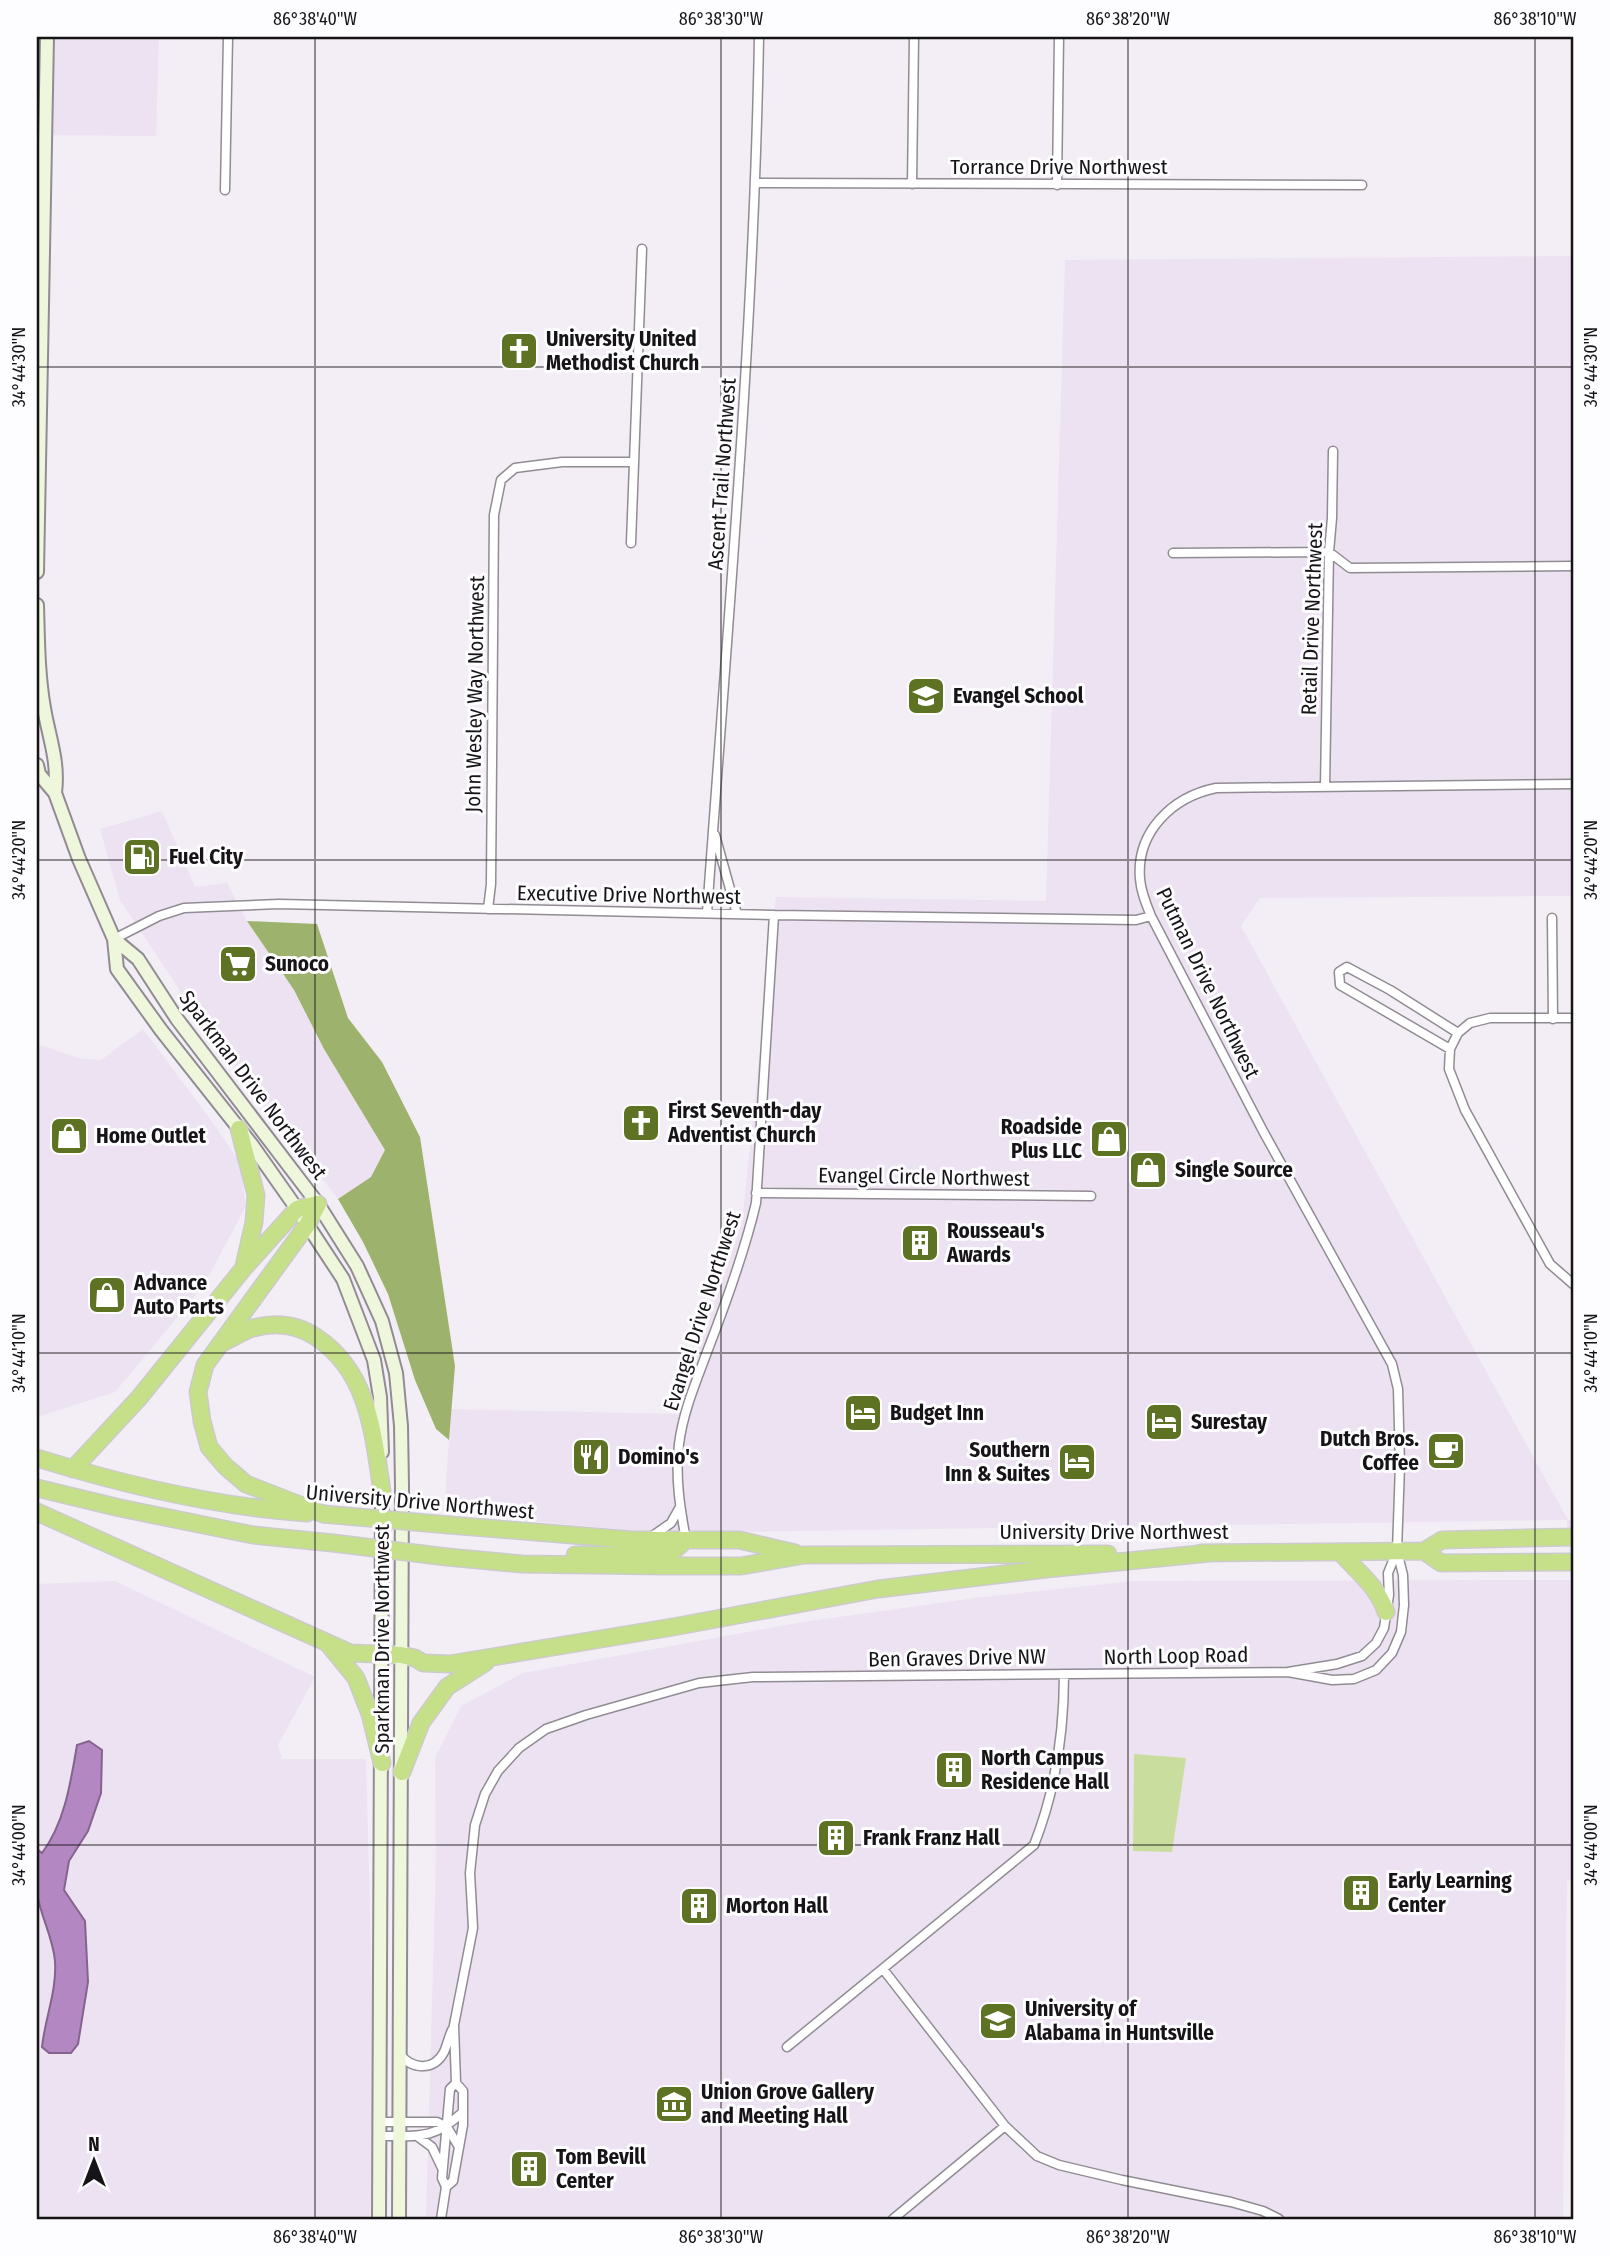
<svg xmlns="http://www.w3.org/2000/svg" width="1610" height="2256" viewBox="0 0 1610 2256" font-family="'Fira Sans Condensed',sans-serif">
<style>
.built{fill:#ede2f1}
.green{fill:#c9dd9f}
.forest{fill:#9db36d}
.water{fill:#b387c2;stroke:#84648f;stroke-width:2}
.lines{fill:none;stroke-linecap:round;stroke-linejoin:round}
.street-casing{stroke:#918c93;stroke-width:11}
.secondary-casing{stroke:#918c93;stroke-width:16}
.highway-casing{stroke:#cccbcc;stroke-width:19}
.street{stroke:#fff;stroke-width:8}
.secondary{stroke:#eef6dc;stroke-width:12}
.highway{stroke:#c5e089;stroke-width:16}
.highway-bridge-casing{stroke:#cccbcc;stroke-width:19;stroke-linecap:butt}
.highway-bridge{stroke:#c5e089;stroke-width:16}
.ticks{fill:none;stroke:#161417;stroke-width:2;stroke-opacity:0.45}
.labels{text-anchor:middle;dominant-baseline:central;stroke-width:6;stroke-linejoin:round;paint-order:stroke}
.street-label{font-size:21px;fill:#161417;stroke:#fdfcfe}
.poi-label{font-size:21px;font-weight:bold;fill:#161417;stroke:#fdfcfe;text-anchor:start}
.neatline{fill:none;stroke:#161417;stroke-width:2.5}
.ticks-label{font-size:18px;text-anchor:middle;fill:#161417}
</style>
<rect width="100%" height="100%" fill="#f3edf5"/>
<path class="built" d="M37,37H159L156,136L37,135Z
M1573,256V896L1260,898L1241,926L1568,1520H1573V1880L1567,1881L1563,2219H426L436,1861L435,1758L461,1706L523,1673L803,1622L975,1598L1133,1581L1571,1580L1567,1520L660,1533L444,1513L451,1409L675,1414L742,1223L776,897L1046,901L1065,260Z
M162,811L195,887L227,883L247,921L294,990L324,1049L386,1150L371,1177L338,1199L200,1021L120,900L100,829Z
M143,1029L213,1123L239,1161L246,1206L204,1285L115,1392L37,1417V1044L78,1058L101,1060Z
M115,1581L315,1677L278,1745L282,1759H366L374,2063L370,2219H37V1584Z"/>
<path class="green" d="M1134,1754L1186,1758L1172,1852L1133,1851Z"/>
<path class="forest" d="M247,921L317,924L348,1018L382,1062L420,1137L455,1366L449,1440L436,1429L415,1380L388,1294L363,1242L338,1199L371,1177L385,1150L324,1049L294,990Z"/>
<path class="water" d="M89,1741L102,1750L101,1793L88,1831L69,1861L64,1890L85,1921L88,1982L78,2044L71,2053H49L42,2047C45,2018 57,1991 55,1961C53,1937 40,1915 37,1893C35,1879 37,1863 37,1849L42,1853C65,1823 71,1780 77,1745Z"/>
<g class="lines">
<defs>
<path id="street" d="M757,183L1362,185
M912,184L914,37
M1057,185L1059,37
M225,190L228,37
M631,543L642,249
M1173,553L1329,552L1350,568L1573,566
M1325,787L1329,552L1332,518L1333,451
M715,835L737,914
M488,909L491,884L494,515L501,480L515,468L562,462H633
M707,913C728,621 754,329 759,37
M1552,918L1553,1019
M114,939L159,916L184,908L279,904L774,915L1136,920L1151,916
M1573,1018H1490L1470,1023L1458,1033L1450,1049L1449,1069L1465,1110L1550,1264L1573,1284
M1450,1049L1340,985L1339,972L1347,967L1390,990L1458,1033
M756,1193L1091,1196
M651,1537L671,1523L680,1507
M686,1540C680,1508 675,1477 679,1444C683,1412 696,1382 707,1352C726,1303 744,1254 756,1203L774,915
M1288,1672L1332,1680L1354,1679L1376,1670L1392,1653L1401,1632L1404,1605L1403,1575L1397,1551L1400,1465L1398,1389L1392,1364L1263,1131L1151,916C1146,904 1141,892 1140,879C1136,832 1172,797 1216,788L1573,784
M883,1969L1005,2126L1037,2156L1059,2165L1122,2180L1231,2202L1263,2211L1279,2219
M787,2047L1034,1845C1055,1792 1064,1732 1064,1674
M400,2054C412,2070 434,2071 444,2052C447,2045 449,2037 452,2030
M380,2122H437L447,2127L459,2147
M380,2136C419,2136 433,2140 463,2112
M417,2136L432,2147L442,2168
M446,2187L453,2181L463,2125V2091L456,2083L454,2025L473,1928L470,1873L475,1825L485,1794L498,1771L519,1748L546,1729L586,1715L699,1683L753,1677L1288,1672L1337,1664L1362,1656L1376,1643L1384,1628L1389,1595L1388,1573L1397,1551
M441,2219L446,2187L442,2178L450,2089L456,2083
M893,2219L1005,2126"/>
<path id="secondary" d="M37,572L47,37
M37,605C38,639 38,674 44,708C49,738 59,761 55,793
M37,765L39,774L55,793L79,859L114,939L117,969L161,1030L252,1145L297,1209L343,1279L374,1360L380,1397L382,1452
M114,939L138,959L177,1019L318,1204L357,1266L382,1321L396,1373L401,1426L402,1486L399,2219
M379,2219L382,1485"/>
<path id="highway" d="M239,1129L256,1195L254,1222L244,1266
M318,1204L307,1225L205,1365L198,1392L202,1421L209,1447L225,1466L246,1484L323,1514
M224,1342C233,1338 243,1331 253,1328C275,1322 297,1324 316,1337C369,1372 373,1433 382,1491
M37,1458C121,1484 219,1507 307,1513
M73,1469L139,1398L243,1269L297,1209L318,1204
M37,1488L120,1508L253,1535L333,1543
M37,1512L350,1653L401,1655L415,1658L423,1663L450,1664L673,1627L878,1589L1046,1569L1210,1553
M449,1525L633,1540H739L795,1553
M1424,1551L1441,1563L1573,1562
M1340,1552C1357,1571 1378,1587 1386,1612
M1201,1553L1424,1551L1442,1540L1573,1537
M575,1555H669L686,1540
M447,1557L522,1564L661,1566H741L804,1555L1108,1554
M329,1645L356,1678L370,1714L382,1763
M402,1772L421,1723L447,1687L486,1662"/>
</defs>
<use href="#street" class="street-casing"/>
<use href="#secondary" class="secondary-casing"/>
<use href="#highway" class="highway-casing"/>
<use href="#street" class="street"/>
<use href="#secondary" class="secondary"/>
<use href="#highway" class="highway"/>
<defs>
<path id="highway-bridge" d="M323,1514L449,1525
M333,1543L447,1557"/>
</defs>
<use href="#highway-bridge" class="highway-bridge-casing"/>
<use href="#highway-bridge" class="highway-bridge"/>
</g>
<path class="ticks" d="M315,37V2219M721,37V2219M1128,37V2219M1535,37V2219M37,367H1573M37,860H1573M37,1353H1573M37,1845H1573"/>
<defs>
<symbol id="church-square" viewBox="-11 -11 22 22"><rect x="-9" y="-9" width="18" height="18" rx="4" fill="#5d7222" stroke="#fdfcfe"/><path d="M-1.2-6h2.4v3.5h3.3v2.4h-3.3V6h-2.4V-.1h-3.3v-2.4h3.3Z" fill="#fff"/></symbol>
<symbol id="school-square" viewBox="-11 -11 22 22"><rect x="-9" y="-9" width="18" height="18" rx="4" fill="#5d7222" stroke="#fdfcfe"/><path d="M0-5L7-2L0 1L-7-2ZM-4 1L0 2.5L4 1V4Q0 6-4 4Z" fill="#fff"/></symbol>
<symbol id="fuel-square" viewBox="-11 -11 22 22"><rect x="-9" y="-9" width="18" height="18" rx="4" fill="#5d7222" stroke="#fdfcfe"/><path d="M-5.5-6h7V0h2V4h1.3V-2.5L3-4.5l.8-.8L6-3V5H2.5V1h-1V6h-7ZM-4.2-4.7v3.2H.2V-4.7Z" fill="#fff"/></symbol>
<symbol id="supermarket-square" viewBox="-11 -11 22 22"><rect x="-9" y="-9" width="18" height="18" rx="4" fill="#5d7222" stroke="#fdfcfe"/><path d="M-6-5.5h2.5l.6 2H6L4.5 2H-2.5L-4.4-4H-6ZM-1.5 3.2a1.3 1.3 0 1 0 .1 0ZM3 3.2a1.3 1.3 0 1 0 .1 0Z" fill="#fff"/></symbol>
<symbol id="shop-square" viewBox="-11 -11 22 22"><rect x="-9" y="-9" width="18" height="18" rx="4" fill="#5d7222" stroke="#fdfcfe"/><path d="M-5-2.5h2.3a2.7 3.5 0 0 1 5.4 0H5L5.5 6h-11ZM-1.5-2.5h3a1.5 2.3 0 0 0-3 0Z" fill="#fff"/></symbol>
<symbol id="building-square" viewBox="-11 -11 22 22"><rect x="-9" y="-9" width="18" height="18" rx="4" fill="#5d7222" stroke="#fdfcfe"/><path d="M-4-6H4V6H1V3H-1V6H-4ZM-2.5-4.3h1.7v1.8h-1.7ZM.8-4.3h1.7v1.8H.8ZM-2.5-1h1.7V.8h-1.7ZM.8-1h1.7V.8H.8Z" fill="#fff"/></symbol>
<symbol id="hotel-square" viewBox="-11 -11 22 22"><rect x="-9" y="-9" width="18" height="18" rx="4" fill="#5d7222" stroke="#fdfcfe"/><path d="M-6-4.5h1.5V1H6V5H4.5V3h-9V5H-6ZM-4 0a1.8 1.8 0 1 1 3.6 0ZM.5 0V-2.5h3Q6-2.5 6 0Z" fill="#fff"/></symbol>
<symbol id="cafe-square" viewBox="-11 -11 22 22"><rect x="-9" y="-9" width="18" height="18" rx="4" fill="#5d7222" stroke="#fdfcfe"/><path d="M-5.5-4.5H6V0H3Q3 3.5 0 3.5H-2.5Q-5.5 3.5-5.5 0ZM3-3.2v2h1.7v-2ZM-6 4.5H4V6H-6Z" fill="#fff"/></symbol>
<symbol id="restaurant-square" viewBox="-11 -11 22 22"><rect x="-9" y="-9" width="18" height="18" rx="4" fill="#5d7222" stroke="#fdfcfe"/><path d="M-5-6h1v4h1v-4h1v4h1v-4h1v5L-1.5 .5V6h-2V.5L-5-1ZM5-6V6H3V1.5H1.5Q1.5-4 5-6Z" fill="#fff"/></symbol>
<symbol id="university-square" viewBox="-11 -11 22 22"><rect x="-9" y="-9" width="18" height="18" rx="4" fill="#5d7222" stroke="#fdfcfe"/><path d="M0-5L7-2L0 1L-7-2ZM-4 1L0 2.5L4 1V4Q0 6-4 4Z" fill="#fff"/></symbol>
<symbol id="museum-square" viewBox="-11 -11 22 22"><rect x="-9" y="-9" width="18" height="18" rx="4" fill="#5d7222" stroke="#fdfcfe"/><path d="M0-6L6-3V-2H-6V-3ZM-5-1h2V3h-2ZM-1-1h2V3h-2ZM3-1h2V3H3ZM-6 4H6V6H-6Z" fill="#fff"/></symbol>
</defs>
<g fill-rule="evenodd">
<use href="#church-square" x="497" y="329" width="44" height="44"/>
<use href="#school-square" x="904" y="674" width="44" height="44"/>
<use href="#fuel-square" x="120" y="835" width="44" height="44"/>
<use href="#supermarket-square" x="216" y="942" width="44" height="44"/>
<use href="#church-square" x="619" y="1101" width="44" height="44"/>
<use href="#shop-square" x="47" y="1114" width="44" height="44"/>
<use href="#shop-square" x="1087" y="1117" width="44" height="44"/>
<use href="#shop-square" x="1126" y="1148" width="44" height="44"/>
<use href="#building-square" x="898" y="1221" width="44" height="44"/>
<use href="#shop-square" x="85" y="1273" width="44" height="44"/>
<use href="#hotel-square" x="841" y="1391" width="44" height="44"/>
<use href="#hotel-square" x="1142" y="1400" width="44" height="44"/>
<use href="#cafe-square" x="1424" y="1429" width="44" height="44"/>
<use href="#restaurant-square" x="569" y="1435" width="44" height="44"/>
<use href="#hotel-square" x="1055" y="1440" width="44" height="44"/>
<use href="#building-square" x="932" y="1748" width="44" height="44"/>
<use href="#building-square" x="814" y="1816" width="44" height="44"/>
<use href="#building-square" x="1339" y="1871" width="44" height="44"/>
<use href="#building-square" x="677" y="1884" width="44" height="44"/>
<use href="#university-square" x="976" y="1999" width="44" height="44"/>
<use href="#museum-square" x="652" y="2082" width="44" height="44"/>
<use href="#building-square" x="507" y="2147" width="44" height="44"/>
</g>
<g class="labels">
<g class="street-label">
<text x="1059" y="167">Torrance Drive Northwest</text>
<text transform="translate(722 474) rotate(-86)">Ascent Trail Northwest</text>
<text transform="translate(1312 619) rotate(-88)">Retail Drive Northwest</text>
<text transform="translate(475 694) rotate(-89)">John Wesley Way Northwest</text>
<text transform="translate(629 895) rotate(1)">Executive Drive Northwest</text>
<text transform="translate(1208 983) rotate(64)">Putman Drive Northwest</text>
<text transform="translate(253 1085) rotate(53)">Sparkman Drive Northwest</text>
<text transform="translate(924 1177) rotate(1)">Evangel Circle Northwest</text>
<text transform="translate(702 1311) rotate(-72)">Evangel Drive Northwest</text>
<text transform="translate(420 1502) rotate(5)">University Drive Northwest</text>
<text x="1114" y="1532">University Drive Northwest</text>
<text transform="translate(382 1639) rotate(-90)">Sparkman Drive Northwest</text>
<text transform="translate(1176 1656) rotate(-1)">North Loop Road</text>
<text transform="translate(957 1658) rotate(-1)">Ben Graves Drive NW</text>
</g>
<g class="poi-label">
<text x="546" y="339">University United<tspan x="546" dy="24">Methodist Church</tspan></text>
<text x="953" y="696">Evangel School</text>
<text x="169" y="857">Fuel City</text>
<text x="265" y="964">Sunoco</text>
<text x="668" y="1111">First Seventh-day<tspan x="668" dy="24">Adventist Church</tspan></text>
<text x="1082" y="1127" text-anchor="end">Roadside<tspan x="1082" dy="24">Plus LLC</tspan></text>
<text x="96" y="1136">Home Outlet</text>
<text x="1175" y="1170">Single Source</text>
<text x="947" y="1231">Rousseau's<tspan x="947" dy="24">Awards</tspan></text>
<text x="134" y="1283">Advance<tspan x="134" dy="24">Auto Parts</tspan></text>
<text x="890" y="1413">Budget Inn</text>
<text x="1191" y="1422">Surestay</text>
<text x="1419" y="1439" text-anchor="end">Dutch Bros.<tspan x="1419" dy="24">Coffee</tspan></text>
<text x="1050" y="1450" text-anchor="end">Southern<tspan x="1050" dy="24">Inn &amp; Suites</tspan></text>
<text x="618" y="1457">Domino's</text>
<text x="981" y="1758">North Campus<tspan x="981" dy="24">Residence Hall</tspan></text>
<text x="863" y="1838">Frank Franz Hall</text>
<text x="1388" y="1881">Early Learning<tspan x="1388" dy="24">Center</tspan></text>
<text x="726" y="1906">Morton Hall</text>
<text x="1025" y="2009">University of<tspan x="1025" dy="24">Alabama in Huntsville</tspan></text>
<text x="701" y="2092">Union Grove Gallery<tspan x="701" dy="24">and Meeting Hall</tspan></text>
<text x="556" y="2157">Tom Bevill<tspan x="556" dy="24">Center</tspan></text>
</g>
</g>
<rect width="1610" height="2256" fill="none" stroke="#fdfcfe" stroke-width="77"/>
<g transform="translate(94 2161)" stroke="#fdfcfe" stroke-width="5" paint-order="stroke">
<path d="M0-5L12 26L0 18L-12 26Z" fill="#161417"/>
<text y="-10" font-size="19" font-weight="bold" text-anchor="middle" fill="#161417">N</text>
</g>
<rect x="38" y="38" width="1534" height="2180" class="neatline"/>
<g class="ticks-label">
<text x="315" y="25">86°38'40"W</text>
<text x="721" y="25">86°38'30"W</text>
<text x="1128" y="25">86°38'20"W</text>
<text x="1535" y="25">86°38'10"W</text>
<text transform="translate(19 367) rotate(-90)" y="6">34°44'30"N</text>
<text transform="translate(1591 367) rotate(-90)" y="6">34°44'30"N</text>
<text transform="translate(19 860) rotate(-90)" y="6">34°44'20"N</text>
<text transform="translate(1591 860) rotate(-90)" y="6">34°44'20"N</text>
<text transform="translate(19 1353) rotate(-90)" y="6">34°44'10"N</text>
<text transform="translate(1591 1353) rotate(-90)" y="6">34°44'10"N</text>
<text transform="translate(19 1845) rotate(-90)" y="6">34°44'00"N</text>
<text transform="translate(1591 1845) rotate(-90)" y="6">34°44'00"N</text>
<text x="315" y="2243">86°38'40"W</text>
<text x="721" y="2243">86°38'30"W</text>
<text x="1128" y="2243">86°38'20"W</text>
<text x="1535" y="2243">86°38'10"W</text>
</g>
</svg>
